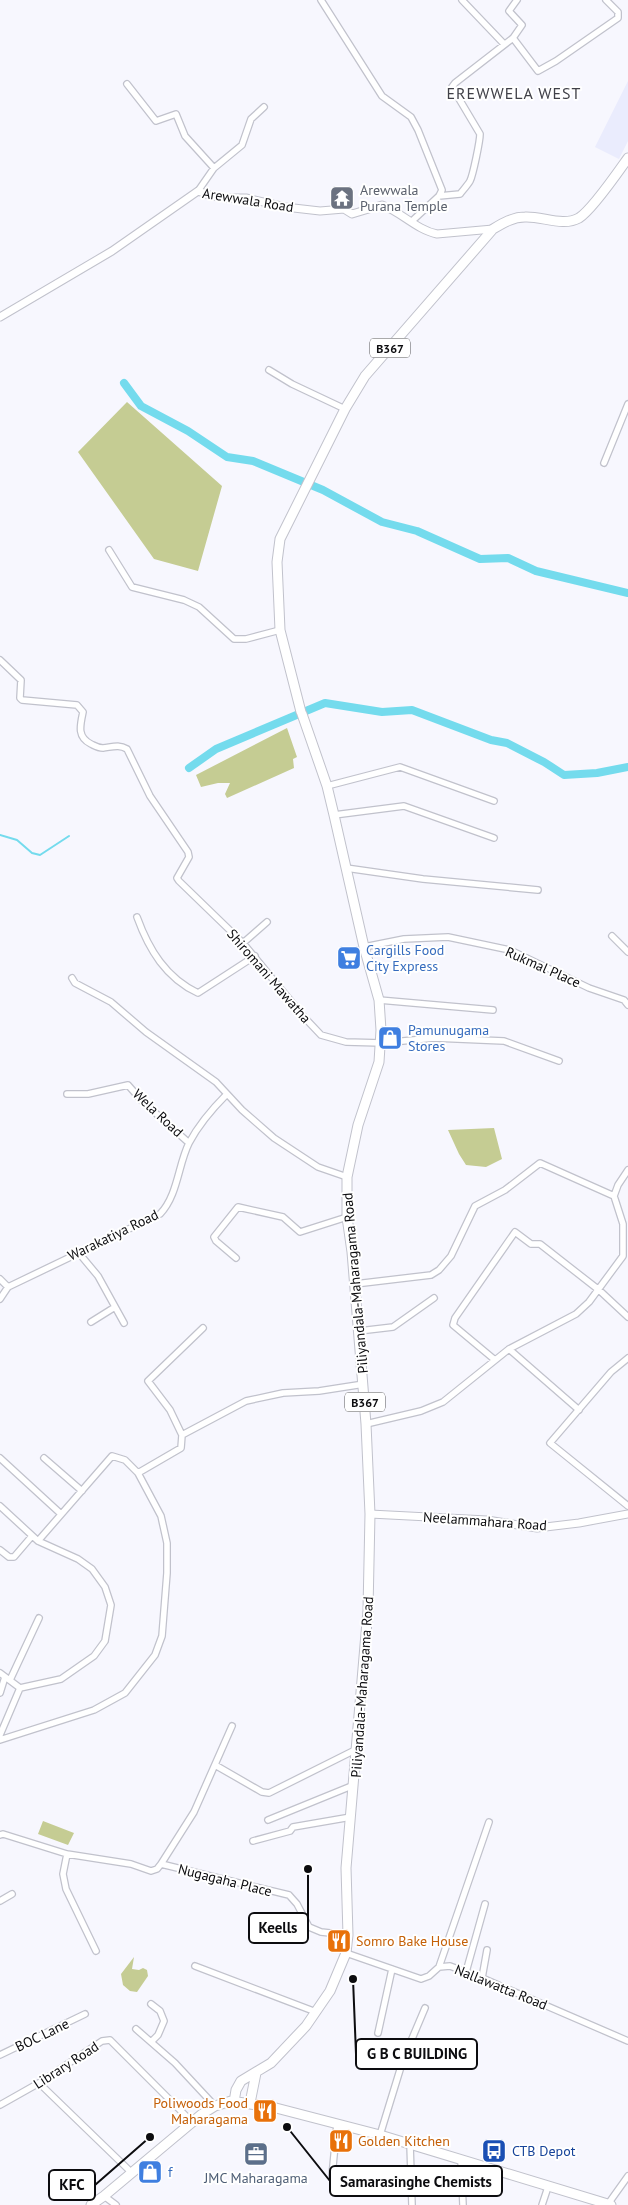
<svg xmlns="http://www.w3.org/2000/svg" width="628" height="2205" viewBox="0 0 628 2205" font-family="'PT Sans',sans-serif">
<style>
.built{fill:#eaecfd}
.green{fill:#c5cc93}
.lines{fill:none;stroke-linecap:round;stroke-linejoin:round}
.stream{stroke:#74dbed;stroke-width:2}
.canal{stroke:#74dbed;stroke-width:8}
.minor-casing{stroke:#c1c2cc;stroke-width:8}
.tertiary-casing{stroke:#c1c2cc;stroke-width:9}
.primary-casing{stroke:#c1c2cc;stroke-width:11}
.minor{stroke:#fff;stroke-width:5.5}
.tertiary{stroke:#fff;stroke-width:7}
.primary{stroke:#fff;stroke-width:9}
.labels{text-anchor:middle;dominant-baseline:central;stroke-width:4;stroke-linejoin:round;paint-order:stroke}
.shield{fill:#fff;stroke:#555557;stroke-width:1}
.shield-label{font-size:12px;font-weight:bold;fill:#0c0c0f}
.worship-label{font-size:14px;fill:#5b616d;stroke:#fff;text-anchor:start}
.street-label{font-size:14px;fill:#0c0c0f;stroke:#fff}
.shop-label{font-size:14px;fill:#366cbe;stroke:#fff;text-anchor:start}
.food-label{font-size:14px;fill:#c56008;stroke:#fff;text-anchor:start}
.transit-label{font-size:14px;fill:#164399;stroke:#fff;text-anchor:start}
.service-label{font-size:14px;fill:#4e5e75;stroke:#fff}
.quarter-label{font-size:16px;letter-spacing:1px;fill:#404048;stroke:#fff}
.leader{fill:none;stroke:#0c0c0f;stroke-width:2}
.callout-dot{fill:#0c0c0f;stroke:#fff;stroke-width:2}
.callout{fill:#fff;stroke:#0c0c0f;stroke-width:2}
.callout-label{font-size:15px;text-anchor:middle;font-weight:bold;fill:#0c0c0f}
</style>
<rect width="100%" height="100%" fill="#f7f7fe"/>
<path class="built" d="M628,81V141L619,159L595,147Z"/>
<path class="green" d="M127,402L222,486L198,571L154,559L78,452Z
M287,728L297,757L293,759L294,768L227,798L225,794L230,783H218L201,787L196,775Z
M494,1128L502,1159L486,1167L466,1165L459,1154L448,1130Z
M43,1821L74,1833L68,1845L38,1834Z
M134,1957L132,1969L139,1970L143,1968L147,1970L148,1976L137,1992L130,1991L123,1985L121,1974Z"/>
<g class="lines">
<path class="stream" d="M0,835L17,840L32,853L40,855L69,836"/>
<path class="canal" d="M124,383L141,406L188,431L227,457L253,461L323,490L382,522L417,531L480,559L508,558L536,571L628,593
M189,768L216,749L325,703L382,712L412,710L491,740L507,743L544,762L564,775L597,773L628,767"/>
<defs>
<path id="minor" d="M321,0L382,96L411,117L418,130L442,190L439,196L412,221
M462,0L504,44
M513,38L538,71L556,61L618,18V12L606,0
M127,84L156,121L176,114L185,136L214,168
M198,191L214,168L242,145L251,119L264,107
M439,196L460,194C463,190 467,186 470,181C473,175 480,141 480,134L452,87L455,83L513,38L522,25L509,11L517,0
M269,370L292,384L345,409
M604,463L628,404
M109,550L132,587L184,600L199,607L234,639H246L280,630
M0,660L21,680L20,698L22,700L77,705L83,712C80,726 77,737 91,744C95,746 98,748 103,748C112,747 119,744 127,749L150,796L188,852L189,857L177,878L179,881L243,943L304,1017L321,1035L346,1042L382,1043L434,1038L504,1041L559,1061
M327,786L400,767L494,801
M334,815L404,806L494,838
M346,868L423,879L538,890
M137,917C149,950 166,978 198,993L255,956
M612,936L628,952
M243,943L267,922
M364,947L404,939L448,937L510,950L589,988L624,1000L628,1005
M72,978L75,983L111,1002L146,1032L216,1082L242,1110L274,1138L318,1167L347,1177
M379,1000L493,1010
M67,1094H88L128,1085L142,1101L189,1143
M78,1252L98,1276L124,1323
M236,1258L216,1241L214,1237L238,1207L283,1217L300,1232L347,1217
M0,1279L8,1287
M355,1284L431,1275L439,1270L451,1256L475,1206L505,1190L540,1163L614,1196
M0,1299L8,1287L160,1214C178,1195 178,1165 189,1143C199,1124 213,1108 227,1094
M91,1322L115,1307
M359,1331L393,1327L434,1298
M509,1349L579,1410
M628,1358L611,1372L550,1443L628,1506
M495,1360L453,1325L455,1318L515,1232L531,1244H540L599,1290L628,1317
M366,1424L421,1411L443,1402L509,1349L576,1314L589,1302L623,1256V1224L614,1196L618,1185L628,1170
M182,1435L170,1410L148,1381L203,1328
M0,1458L61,1514
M44,1458L82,1491
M0,1506L38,1541L78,1559L92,1569L105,1587L111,1605L105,1641L94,1656L61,1679L20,1688
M38,1541L112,1456L125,1460L138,1473
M0,1550L9,1557H14L32,1536
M0,1673L20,1688L0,1735
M10,1680L39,1618
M0,1693L5,1677
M0,1740L94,1710L125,1693L155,1655L162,1636L167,1573V1543L161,1516L138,1473L181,1448L182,1435L246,1401L283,1393L319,1391L364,1384
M215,1765L262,1792L269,1793L357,1749
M268,1820L354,1785
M0,1835L3,1834L67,1854L131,1864L151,1871L157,1869L161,1864L289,1895L297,1904L309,1927L321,1932L348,1935
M253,1841L290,1831L293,1827L351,1817
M67,1854L63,1874L66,1889L96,1951
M161,1864L194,1812L232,1726
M0,1901L12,1894
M346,1953L421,1979L429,1976L439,1967L450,1966L482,1978L628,2041
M195,1966L316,2012
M439,1967L489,1822
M466,1972L485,1904
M482,1978L487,1950
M136,2029L175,2063L215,2106
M378,2033L392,1969
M151,2042L158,2035L164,2021L160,2011L151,2004
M0,2055L85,2014
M39,2083L132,2173
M0,2105L39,2083L102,2041L110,2040L192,2122
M380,2135L403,2060L425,2008
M410,2144L412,2205
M461,2160L463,2205
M332,2176L337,2124
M104,2196L116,2205
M608,2204L628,2176
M542,2205L548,2187"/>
<path id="tertiary" d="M0,317L112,251L198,191L212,196L227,198H246L285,207L320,211L344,209L352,214L382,205C401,212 417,230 437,234L493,229
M370,1514L487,1520L537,1528L579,1523L628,1514"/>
<path id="primary" d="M301,712L280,630L277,562L280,539L345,409L365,376L493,229C503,223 513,217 525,217C542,216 563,227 579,218C592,210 618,172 628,158
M234,2102L236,2090L241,2081L271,2063L306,2026L330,1991L346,1953L348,1935L346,1868L368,1610L370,1514L366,1424L352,1252L347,1217V1177L358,1125L379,1062L381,1030L379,1000L364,947L334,815L327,786L302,714
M250,2103L256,2073
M91,2205L104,2196L202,2114L215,2106L231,2101L276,2108L380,2135L611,2205"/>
</defs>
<use href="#minor" class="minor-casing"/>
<use href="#tertiary" class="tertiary-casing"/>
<use href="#primary" class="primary-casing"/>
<use href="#minor" class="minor"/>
<use href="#tertiary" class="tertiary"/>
<use href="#primary" class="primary"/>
</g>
<defs>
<symbol id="temple-square" viewBox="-11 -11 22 22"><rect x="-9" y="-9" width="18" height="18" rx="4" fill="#6b7280" stroke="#fff"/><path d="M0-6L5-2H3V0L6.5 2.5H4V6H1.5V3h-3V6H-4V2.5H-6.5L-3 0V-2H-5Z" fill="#fff"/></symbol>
<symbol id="supermarket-square" viewBox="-11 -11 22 22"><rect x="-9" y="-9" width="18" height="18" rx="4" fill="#3f7fe0" stroke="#fff"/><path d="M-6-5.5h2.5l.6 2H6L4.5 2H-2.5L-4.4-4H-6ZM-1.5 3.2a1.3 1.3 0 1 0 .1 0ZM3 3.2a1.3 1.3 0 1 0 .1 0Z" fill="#fff"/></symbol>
<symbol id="shop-square" viewBox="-11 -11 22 22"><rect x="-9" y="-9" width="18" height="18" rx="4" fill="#3f7fe0" stroke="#fff"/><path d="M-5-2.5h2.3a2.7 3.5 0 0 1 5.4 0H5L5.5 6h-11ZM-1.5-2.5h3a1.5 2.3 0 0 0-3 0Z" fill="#fff"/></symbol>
<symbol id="restaurant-square" viewBox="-11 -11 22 22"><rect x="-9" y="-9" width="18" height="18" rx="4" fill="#e8710a" stroke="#fff"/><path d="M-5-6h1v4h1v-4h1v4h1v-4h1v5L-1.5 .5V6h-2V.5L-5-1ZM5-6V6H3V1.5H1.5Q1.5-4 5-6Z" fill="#fff"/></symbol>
<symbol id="bus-square" viewBox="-11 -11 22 22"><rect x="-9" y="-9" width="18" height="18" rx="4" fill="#1a4fb4" stroke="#fff"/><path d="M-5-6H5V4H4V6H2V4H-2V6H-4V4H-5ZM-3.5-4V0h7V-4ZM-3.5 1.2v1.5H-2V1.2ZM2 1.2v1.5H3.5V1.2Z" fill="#fff"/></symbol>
<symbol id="office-square" viewBox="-11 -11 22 22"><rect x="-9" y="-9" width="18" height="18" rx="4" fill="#5c6f8a" stroke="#fff"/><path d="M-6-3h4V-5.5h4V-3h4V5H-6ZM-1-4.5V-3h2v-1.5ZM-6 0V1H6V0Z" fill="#fff"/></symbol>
</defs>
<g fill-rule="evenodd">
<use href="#temple-square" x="328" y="184" width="28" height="28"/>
<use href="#supermarket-square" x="335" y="944" width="28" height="28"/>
<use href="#shop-square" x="376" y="1024" width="28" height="28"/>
<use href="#restaurant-square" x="325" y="1927" width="28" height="28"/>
<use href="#restaurant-square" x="251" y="2097" width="28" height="28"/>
<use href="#restaurant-square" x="327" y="2127" width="28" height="28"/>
<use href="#bus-square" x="480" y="2137" width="28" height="28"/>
<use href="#office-square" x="242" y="2140" width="28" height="28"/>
<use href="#shop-square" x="136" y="2158" width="28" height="28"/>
</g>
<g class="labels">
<g class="shield">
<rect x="370" y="338.5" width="40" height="19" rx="4"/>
<rect x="345" y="1392.5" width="40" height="19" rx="4"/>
</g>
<g class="shield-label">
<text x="390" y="348">B367</text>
<text x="365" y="1402">B367</text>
</g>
<g class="worship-label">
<text x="360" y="190">Arewwala<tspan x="360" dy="16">Purana Temple</tspan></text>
</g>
<g class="street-label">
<text transform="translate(248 200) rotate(9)">Arewwala Road</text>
<text transform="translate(543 967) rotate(24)">Rukmal Place</text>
<text transform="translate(269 976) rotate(49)">Shiromani Mawatha</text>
<text transform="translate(158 1113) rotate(43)">Wela Road</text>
<text transform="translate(113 1235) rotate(-26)">Warakatiya Road</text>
<text transform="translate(355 1283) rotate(-95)">Piliyandala-Maharagama Road</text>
<text transform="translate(485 1521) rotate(4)">Neelammahara Road</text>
<text transform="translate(362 1687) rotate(-86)">Piliyandala-Maharagama Road</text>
<text transform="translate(225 1880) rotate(14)">Nugagaha Place</text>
<text transform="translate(501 1987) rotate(22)">Nallawatta Road</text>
<text transform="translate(42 2035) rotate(-26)">BOC Lane</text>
<text transform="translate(66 2065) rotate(-33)">Library Road</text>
</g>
<g class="shop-label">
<text x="366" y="950">Cargills Food<tspan x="366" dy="16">City Express</tspan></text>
<text x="408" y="1030">Pamunugama<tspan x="408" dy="16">Stores</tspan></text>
<text x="168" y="2172">f</text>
</g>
<g class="food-label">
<text x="356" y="1941">Somro Bake House</text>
<text x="248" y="2103" text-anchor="end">Poliwoods Food<tspan x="248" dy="16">Maharagama</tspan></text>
<text x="358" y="2141">Golden Kitchen</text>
</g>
<g class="transit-label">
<text x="512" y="2151">CTB Depot</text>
</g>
<g class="service-label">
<text x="256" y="2178">JMC Maharagama</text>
</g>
<g class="quarter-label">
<text x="514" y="93">EREWWELA WEST</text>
</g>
</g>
<path class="leader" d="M308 1869L308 1928M353 1979L356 2054M287 2127L330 2181M150 2137L95 2185"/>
<g class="callout-dot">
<circle cx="308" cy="1869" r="5"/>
<circle cx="353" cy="1979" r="5"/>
<circle cx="287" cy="2127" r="5"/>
<circle cx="150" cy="2137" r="5"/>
</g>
<g class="callout">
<rect x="249" y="1913" width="59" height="30" rx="5"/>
<rect x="356" y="2039" width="121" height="30" rx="5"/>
<rect x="330" y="2166" width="172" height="30" rx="5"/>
<rect x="49" y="2170" width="46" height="30" rx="5"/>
</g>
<g class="callout-label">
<text x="278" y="1933">Keells</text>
<text x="417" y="2059">G B C BUILDING</text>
<text x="416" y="2187">Samarasinghe Chemists</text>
<text x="72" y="2190">KFC</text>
</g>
</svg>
